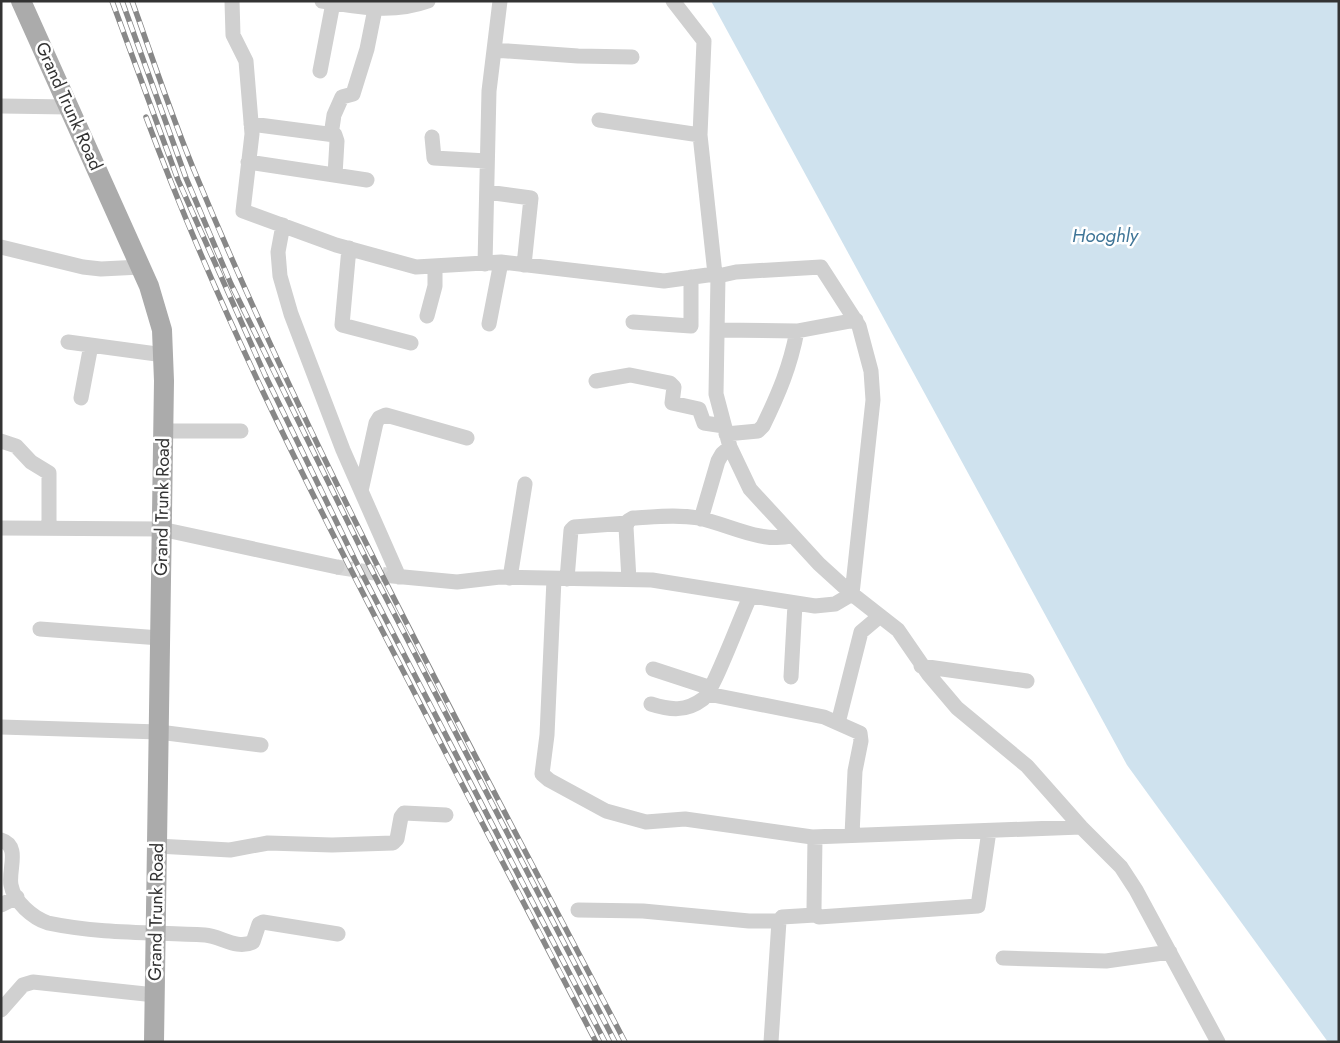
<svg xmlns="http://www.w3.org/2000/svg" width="1340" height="1043" viewBox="0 0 1340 1043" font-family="Jost,sans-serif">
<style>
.water{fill:#cfe2ee}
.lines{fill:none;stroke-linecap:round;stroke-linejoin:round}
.minor-tunnel{stroke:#d6d6d6;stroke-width:15;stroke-dasharray:15 8;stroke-linecap:butt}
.minor{stroke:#d0d0d0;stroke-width:15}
.major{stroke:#ababab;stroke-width:20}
.rail-casing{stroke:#888;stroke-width:5.5}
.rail{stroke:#fff;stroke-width:4;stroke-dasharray:11;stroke-linecap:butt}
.labels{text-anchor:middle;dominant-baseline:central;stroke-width:5;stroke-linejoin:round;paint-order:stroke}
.street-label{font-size:18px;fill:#333;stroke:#fff}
.water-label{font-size:19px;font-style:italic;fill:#3f7597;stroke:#fff}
</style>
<rect width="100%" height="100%" fill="#fff"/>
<path class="water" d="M711,1H1339V1042H1328L1127,765Z"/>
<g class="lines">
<path class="minor-tunnel" d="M337,567L393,576"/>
<path class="minor" d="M232,1L233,35L246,61L252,134L243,211L336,245L416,267L501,262L664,281L715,274L718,276L716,394L730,447L750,489L819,564L852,594L898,630L929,675L957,708L1027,766L1081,827L1121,867L1136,890L1218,1042
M322,1C359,7 392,14 428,1
M673,1L704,41L700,135L715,274
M494,50L578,56L632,57
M320,71L333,3
M1,106L69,107
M599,120L700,135
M251,124L335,135L337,141L335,175
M331,135L334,115L342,97L353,94L367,49L375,9
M432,137L434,158L487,161
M248,162L367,180
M487,192L531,198L524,265
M283,225L278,252L280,276L291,314L343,450L399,577
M1,247L83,267L101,269L141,267
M349,248L342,325L411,343
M485,264L489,91L500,1
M427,316L435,286V266
M633,322L691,326V277
M489,324L501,262
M718,330L797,331L856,320
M68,342L164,355
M596,381L630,375L670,383L674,387L672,403L699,409L704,423L724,426
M81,398L91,345
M163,431H241
M726,434L758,431L763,426C779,393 790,367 797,331
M1,441L16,446L31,462L49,473V528
M361,491L376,423L379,418L386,415L467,438
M701,519L718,461L722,454L730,447
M1,528L161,529L337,567
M393,576L457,582L500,577L652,580L815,606L835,604L852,594L873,400L871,371L859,326L821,267L736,272L718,276
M510,578L525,484
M554,579L547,735L542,774L549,780L606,811L646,822L685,819L812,837L1081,827
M567,579L571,530L574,527L627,523
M629,580L626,527L628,521L633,518C654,517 677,514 698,518C731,525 759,543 792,536
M40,629L160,638
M921,666L1027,681
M653,669L711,688
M791,677L795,604
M708,694L824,717L860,733L861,741L855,771L852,835
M651,704C670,710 686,712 703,699C713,692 742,613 750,597
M838,723L861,632L880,616
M1,727L159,732L261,745
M815,837L814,909L815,915L819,917L978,906L989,831
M1,840C21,846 8,870 11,885C14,902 33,918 48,923C100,934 153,932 205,935C221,936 236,950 253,942L259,924L263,922L338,934
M157,846L230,850L268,843L332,845L393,843L397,839L401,817L404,813L446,815
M1,905L17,897
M578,910L643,911L749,921H779
M1003,958L1106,961L1170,952
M1,1010L23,985L33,982L155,995
M771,1042L779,921L782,917L815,915"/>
<path class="major" d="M21,1L149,286L162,330L164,381L154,1042"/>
<defs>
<path id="rail" d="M112,1L178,180L265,375L355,560L605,1042
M122,1L186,178L231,284L367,561L615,1042
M132,1C153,59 172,118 196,175C319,471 477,757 625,1042
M146,117C216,306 307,486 400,665C465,791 531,916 596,1042"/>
</defs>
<use href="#rail" class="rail-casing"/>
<use href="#rail" class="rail"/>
</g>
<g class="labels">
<g class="street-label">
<text transform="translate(69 106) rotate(66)">Grand Trunk Road</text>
<text transform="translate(162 507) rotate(-89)">Grand Trunk Road</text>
<text transform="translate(156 912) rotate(-89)">Grand Trunk Road</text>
</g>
<g class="water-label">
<text x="1105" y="235">Hooghly</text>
</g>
</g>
<rect width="1340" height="1043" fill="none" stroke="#333333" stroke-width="5"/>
</svg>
